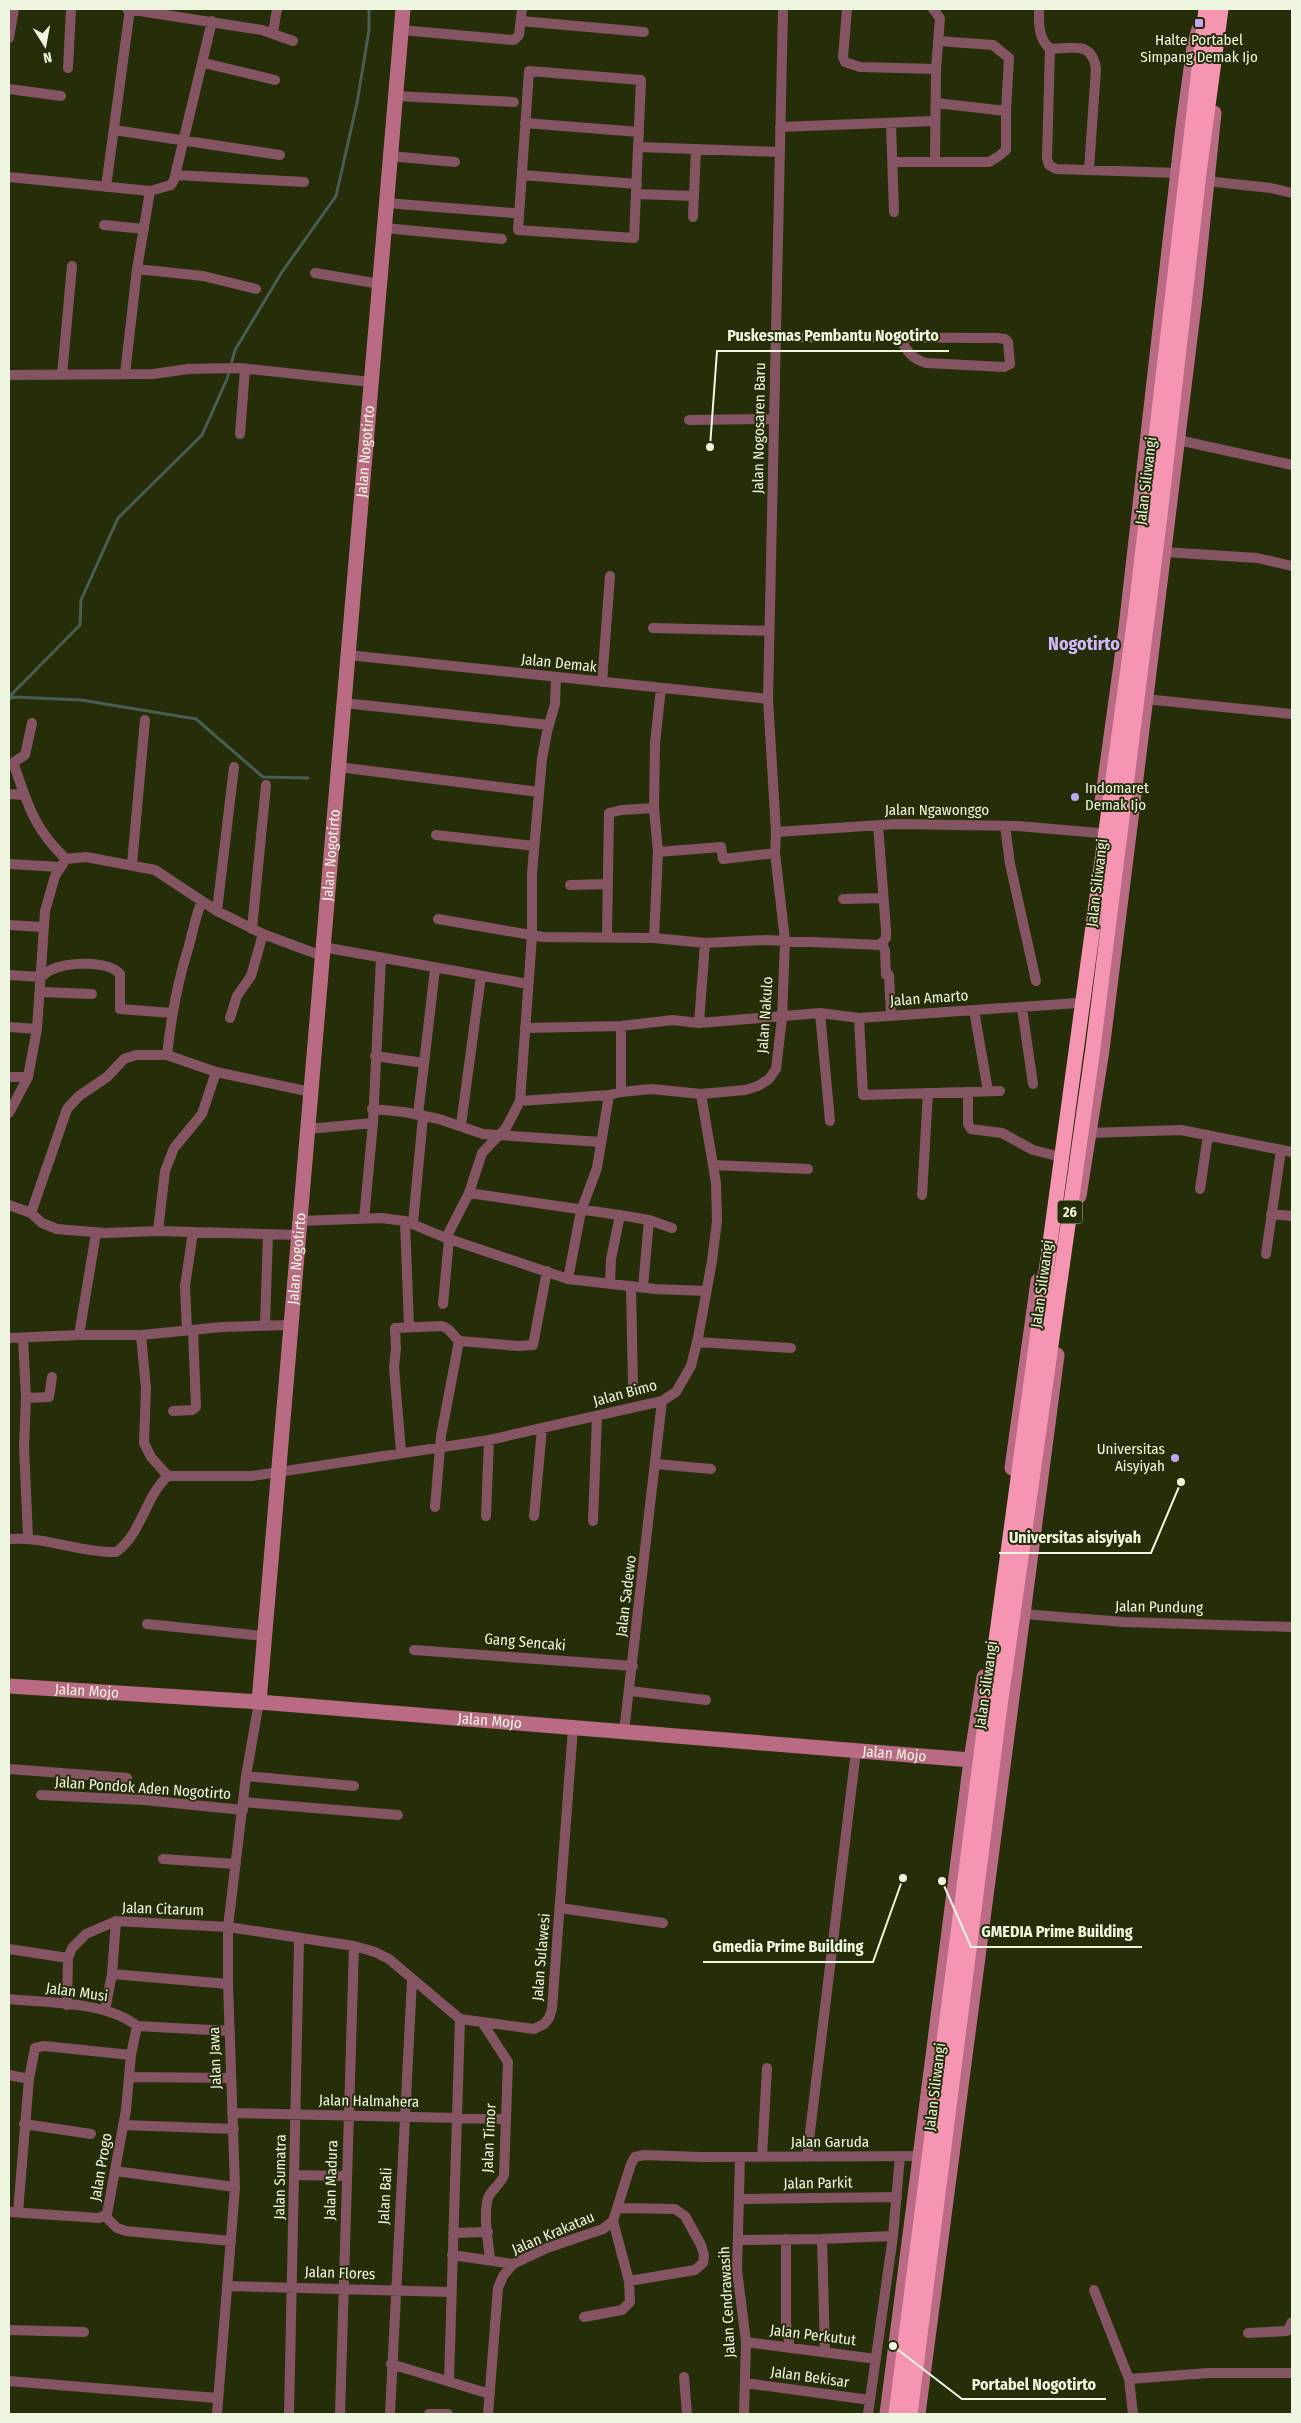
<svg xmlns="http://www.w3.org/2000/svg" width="1301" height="2423" viewBox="0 0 1301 2423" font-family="'Fira Sans Condensed',sans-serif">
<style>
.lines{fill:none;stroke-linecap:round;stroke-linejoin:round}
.stream{stroke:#485d53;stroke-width:3}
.street{stroke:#855463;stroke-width:10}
.secondary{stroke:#b86b83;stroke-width:15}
.highway{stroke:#f595b2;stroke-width:15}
.poi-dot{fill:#c3a7f2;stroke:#262e09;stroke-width:2}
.labels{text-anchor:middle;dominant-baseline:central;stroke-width:4;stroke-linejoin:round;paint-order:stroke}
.shield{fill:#262e09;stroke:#b3baa0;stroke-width:1}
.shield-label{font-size:14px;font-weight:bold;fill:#eff6e0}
.poi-label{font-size:15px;fill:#eff6e0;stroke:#262e09}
.street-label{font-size:15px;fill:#eff6e0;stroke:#262e09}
.quarter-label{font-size:18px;font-weight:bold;fill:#d2b9ff;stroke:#262e09}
.leader{fill:none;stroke:#eff6e0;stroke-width:2}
.callout-dot{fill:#eff6e0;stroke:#262e09;stroke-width:2}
.callout-label{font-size:16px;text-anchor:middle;font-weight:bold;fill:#eff6e0;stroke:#262e09;stroke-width:4;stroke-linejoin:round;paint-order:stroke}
</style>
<rect width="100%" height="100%" fill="#262e09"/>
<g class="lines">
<path class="stream" d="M9,697L80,625L81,600L118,518L202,435L227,379L235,350L282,272L336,196L357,103L369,30V9
M9,699L14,697L81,700L196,719L263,777L308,778"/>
<path class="street" d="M127,9L262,30L293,41
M847,9L843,57L845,62L860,67L936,69
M933,9L940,18L936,69L935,161
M1039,9C1039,24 1038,38 1050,49C1073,48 1092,41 1096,69L1089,169
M521,21L644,32
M401,30L514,40L519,35L522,9
M273,33L277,9
M9,38L14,9
M1050,49L1047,158L1049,165L1056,169L1178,173
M204,63L275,80
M68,68L71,9
M529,71L641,80L634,238L518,230Z
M9,89L61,96
M396,96L514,102
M936,103L1006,111
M525,123L639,132
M891,124L894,212
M780,127L935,121
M114,130L280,155
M639,147L780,152
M390,156L455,162
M894,162H989L999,156L1006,150V111L1009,58L993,45L938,41
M176,175L304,182
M522,175L637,184
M9,177L150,191
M1206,181L1271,188L1292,193
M106,187L130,9
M636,194L694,196
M386,203L513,213
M693,217L696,149
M104,225L144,229
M384,228L502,239
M137,269L203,276L256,289
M315,273L380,284
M776,337L997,338L1005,339L1008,342L1010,364L1004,367L926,363C912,359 907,351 900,339
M125,374L137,269L150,191L171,185L174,180L212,21
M9,375L153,374L188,369L239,368L371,382
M62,375L72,266
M689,420L774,419
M240,434L245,369
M1178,440L1292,465
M1164,552L1257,558L1292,566
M653,628L769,631
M348,655L768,699
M602,682L610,576
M1145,699L1292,714
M344,703L549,725
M32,723L25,755L14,762V765C28,805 34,829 66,859
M338,767L539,792
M9,794L23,795
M1005,826L1010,864L1036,981
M776,832L896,824L1018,826L1099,833
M436,835L534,846
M658,852L721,847L723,859L775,853
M9,864L60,867
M132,864L145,720
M570,885L608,884
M843,899L883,898
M217,911L234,767
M438,919L543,937L654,938L705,943L766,940L880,945L886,938V930L878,825
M9,925L42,927
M252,929L266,785
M607,936L609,813L622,810L654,808
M654,938L658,852L654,808L655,743L661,688
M882,943L885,951L886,975H889L891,1016
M323,947L528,984
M9,975L41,977C44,975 48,971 51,970C67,962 107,960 120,974V1009L172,1013
M40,992L92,994
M1022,1008L1033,1084
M974,1010L988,1091
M820,1013L830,1121
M230,1018L237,996L251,976L263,934
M859,1018L863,1095L1000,1091
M699,1023L705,943
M9,1027L37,1029
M525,1028L621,1026L673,1020L699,1023L820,1013L859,1018L1078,1003
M167,1055L216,1072L311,1092
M375,1056L424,1063
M9,1077H28
M621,1092V1026
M968,1092V1124L971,1129L1002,1133L1033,1150L1057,1156
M520,1101L609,1095L621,1092L652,1089L701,1094L745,1090L758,1086L769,1079L776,1069L782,1018L785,940L775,853L776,832L768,699L783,9
M372,1109L404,1112L439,1119L483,1134L601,1142
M9,1113L28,1077L37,1029L45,911L55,876L66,859L86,857L155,870L217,911L263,934L322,956
M418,1115L435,969
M461,1125L481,976
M308,1129L373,1123
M1089,1133L1181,1130L1292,1152
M713,1165L808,1169
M1200,1189L1208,1135
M469,1193L626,1216L649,1220L672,1228
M922,1195L928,1093
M9,1205L31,1213L67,1109L79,1096L107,1077L124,1059L136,1055H167C171,1018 177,984 188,949C193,932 195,917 202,901
M31,1213L42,1223L57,1229L105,1233L158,1231L299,1235
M1271,1214L1292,1216
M364,1219L373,1123L381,959
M300,1221L381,1218L405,1221L446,1238L568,1279L655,1289L705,1291
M405,1221L409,1326
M413,1223L423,1117
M158,1231L165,1171L174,1148L202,1114L216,1072
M446,1238L469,1193L482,1153L506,1128L520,1101L532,936V873L542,759L547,732L555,704L556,677
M1266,1254L1281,1150
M568,1279L581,1211L597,1168L609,1095
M610,1284L611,1259L620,1215
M631,1286L633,1387
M643,1287L649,1220
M443,1304L449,1239
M265,1325L268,1234
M187,1330L185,1286L193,1232
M79,1335L96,1233
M141,1335L146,1389L144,1443L151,1457L168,1476
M9,1338L79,1335H141L222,1327L291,1325
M23,1338L26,1398L24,1446L28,1538
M459,1341L518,1346L533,1345L547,1271
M697,1342L791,1348
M26,1398L49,1397L52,1377
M173,1411L192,1410L196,1407L193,1330
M401,1452L394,1367L396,1349L395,1328L442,1326L448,1329L459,1341
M656,1464L711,1469
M435,1507L441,1436L459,1341
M486,1516L489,1440
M534,1516L542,1429
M593,1521L597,1416
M9,1539C45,1536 80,1553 116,1552C142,1534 145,1496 168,1476H252L489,1440L662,1401L676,1392L691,1366L698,1338L712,1261L717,1221L716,1183L701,1094
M1024,1614L1124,1622L1292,1627
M147,1624L264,1636
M414,1650L633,1666
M630,1691L706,1700
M624,1732L662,1401
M9,1769L127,1778
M246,1776L354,1786
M41,1795L144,1800L243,1810
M243,1802L398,1815
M163,1859L236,1864
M560,1908L663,1923
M116,1921L112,1974L228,1984
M9,1949L68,1958
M9,1999C47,2003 106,2001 137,2026
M67,2005L68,1958L72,1948L86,1934L116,1921L228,1927L354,1946L375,1952L389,1959L460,2019L534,2029L544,2024L549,2018L552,2009L573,1728
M105,2010L112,1974
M482,2022L508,2062L504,2175C501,2184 491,2190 488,2198C483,2216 488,2240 490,2259
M137,2026L230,2031
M9,2075L29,2079
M129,2077L231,2078
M232,2113L504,2119
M24,2124L91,2134
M123,2125L234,2129
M740,2157L737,2270L746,2342L744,2414
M762,2157L767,2068
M807,2157L856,1751
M115,2171L235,2187
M295,2175L346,2176
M740,2199L897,2197
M617,2208L675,2209L685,2216L701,2245L704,2255L703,2263L695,2270L629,2281
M9,2212L99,2218L107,2214L126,2110L131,2055L137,2026
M18,2212L29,2079L35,2048L44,2046L131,2055
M105,2216L117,2228L126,2231L231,2241
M453,2233L488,2232
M786,2239V2323L790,2348
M739,2240L822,2239
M452,2255L513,2264
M227,2286L451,2292
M1094,2290L1129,2379L1133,2414
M584,2317L622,2310L630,2302L629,2281L613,2221
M9,2330L84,2332
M1248,2333L1287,2331L1292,2322
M746,2342L876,2359
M825,2352L822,2239L893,2236
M391,2364L490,2394
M684,2377L687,2414
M1129,2379L1208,2373H1292
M9,2381L217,2398
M449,2381L460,2019
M745,2383L870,2400
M217,2414L235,2187L228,1984V1927L246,1776L259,1702
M289,2414L299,1940
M340,2414L354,1946
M390,2414L412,1980
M429,2414H448
M488,2414L498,2288L503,2276L513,2264L547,2248L603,2229L613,2221L631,2164L635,2157L644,2155L702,2157L921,2156
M868,2414L893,2236L900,2156"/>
<g class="secondary">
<path d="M1102,802L1126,628L1183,127L1194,47L1199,29"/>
<path d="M1079,1196L1102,1050L1138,762L1195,297L1214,113"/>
<path d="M1012,1468L1038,1281"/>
<path id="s1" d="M9,1686L259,1702L971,1760"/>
<path id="s2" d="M259,1702L403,9"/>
<path d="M887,2414L971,1760L984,1677"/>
<path d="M918,2414L1057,1355"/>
</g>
<path class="highway" d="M896,2414L992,1670L1135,617L1206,9
M910,2414L999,1713L1093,1048L1160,516L1199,173L1221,9"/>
</g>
<g class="poi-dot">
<rect x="1194" y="18" width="10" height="10" rx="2.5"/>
<circle cx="1075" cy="797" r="5"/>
<circle cx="1175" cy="1458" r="5"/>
</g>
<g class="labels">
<rect class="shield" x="1057.5" y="1200.5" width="25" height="23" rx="4"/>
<g class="shield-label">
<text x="1070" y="1212">26</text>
</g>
<g class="poi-label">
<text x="1199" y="40">Halte Portabel<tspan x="1199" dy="17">Simpang Demak Ijo</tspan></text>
<text x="1085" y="788" text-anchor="start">Indomaret<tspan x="1085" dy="17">Demak Ijo</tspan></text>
<text x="1165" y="1449" text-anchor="end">Universitas<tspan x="1165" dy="17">Aisyiyah</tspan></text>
</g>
<g class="street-label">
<text transform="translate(759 428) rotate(-89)">Jalan Nogosaren Baru</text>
<text stroke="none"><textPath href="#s2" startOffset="1255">Jalan Nogotirto</textPath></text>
<text transform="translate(1146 481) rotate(-83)">Jalan Siliwangi</text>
<text transform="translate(559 663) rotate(6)">Jalan Demak</text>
<text x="937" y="810">Jalan Ngawonggo</text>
<text stroke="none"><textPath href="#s2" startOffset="850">Jalan Nogotirto</textPath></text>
<text transform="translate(1097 883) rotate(-83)">Jalan Siliwangi</text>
<text transform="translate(929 998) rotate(-4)">Jalan Amarto</text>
<text transform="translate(765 1015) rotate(-86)">Jalan Nakulo</text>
<text stroke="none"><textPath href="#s2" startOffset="445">Jalan Nogotirto</textPath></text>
<text transform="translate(1042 1284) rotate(-82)">Jalan Siliwangi</text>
<text transform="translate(625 1393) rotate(-15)">Jalan Bimo</text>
<text transform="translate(626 1596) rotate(-83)">Jalan Sadewo</text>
<text transform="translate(1159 1607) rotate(1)">Jalan Pundung</text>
<text transform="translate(525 1642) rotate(5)">Gang Sencaki</text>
<text transform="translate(986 1685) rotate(-82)">Jalan Siliwangi</text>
<text stroke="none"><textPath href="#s1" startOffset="78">Jalan Mojo</textPath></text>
<text stroke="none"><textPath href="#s1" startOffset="482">Jalan Mojo</textPath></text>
<text stroke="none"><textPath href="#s1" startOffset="888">Jalan Mojo</textPath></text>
<text transform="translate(143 1788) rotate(4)">Jalan Pondok Aden Nogotirto</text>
<text transform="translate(163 1909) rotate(2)">Jalan Citarum</text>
<text transform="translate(541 1957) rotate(-85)">Jalan Sulawesi</text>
<text transform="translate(77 1992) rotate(8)">Jalan Musi</text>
<text transform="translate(215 2058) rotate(-92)">Jalan Jawa</text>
<text transform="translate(935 2087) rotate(-83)">Jalan Siliwangi</text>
<text transform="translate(369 2101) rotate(1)">Jalan Halmahera</text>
<text transform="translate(489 2138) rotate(-87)">Jalan Timor</text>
<text x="830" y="2142">Jalan Garuda</text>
<text transform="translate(101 2167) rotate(-80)">Jalan Progo</text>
<text transform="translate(280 2177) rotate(-89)">Jalan Sumatra</text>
<text transform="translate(331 2180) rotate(-88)">Jalan Madura</text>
<text transform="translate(818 2183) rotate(-1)">Jalan Parkit</text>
<text transform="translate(385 2196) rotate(-87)">Jalan Bali</text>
<text transform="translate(553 2233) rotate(-23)">Jalan Krakatau</text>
<text transform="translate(340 2273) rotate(2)">Jalan Flores</text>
<text transform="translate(727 2302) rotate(-93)">Jalan Cendrawasih</text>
<text transform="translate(813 2335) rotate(7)">Jalan Perkutut</text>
<text transform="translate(810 2377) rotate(8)">Jalan Bekisar</text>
</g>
<g class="quarter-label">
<text x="1084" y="644">Nogotirto</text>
</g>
</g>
<path class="leader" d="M710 447L717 351H949M1181 1482L1151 1553H999M942 1881L971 1947H1142M903 1878L873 1962H703M893 2346L962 2399H1106"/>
<g class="callout-dot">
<circle cx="710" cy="447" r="5"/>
<circle cx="1181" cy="1482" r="5"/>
<circle cx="942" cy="1881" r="5"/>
<circle cx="903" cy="1878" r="5"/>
<circle cx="893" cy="2346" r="5"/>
</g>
<g class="callout-label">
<text x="833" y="341">Puskesmas Pembantu Nogotirto</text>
<text x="1075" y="1543">Universitas aisyiyah</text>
<text x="1057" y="1937">GMEDIA Prime Building</text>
<text x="788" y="1952">Gmedia Prime Building</text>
<text x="1034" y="2390">Portabel Nogotirto</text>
</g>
<rect width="1301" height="2423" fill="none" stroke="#eff6e0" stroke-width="20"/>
<g transform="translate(45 45) rotate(169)" stroke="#262e09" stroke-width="4" paint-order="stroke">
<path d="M0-4L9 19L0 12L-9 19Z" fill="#eff6e0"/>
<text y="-8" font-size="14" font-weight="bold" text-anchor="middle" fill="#eff6e0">N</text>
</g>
</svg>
